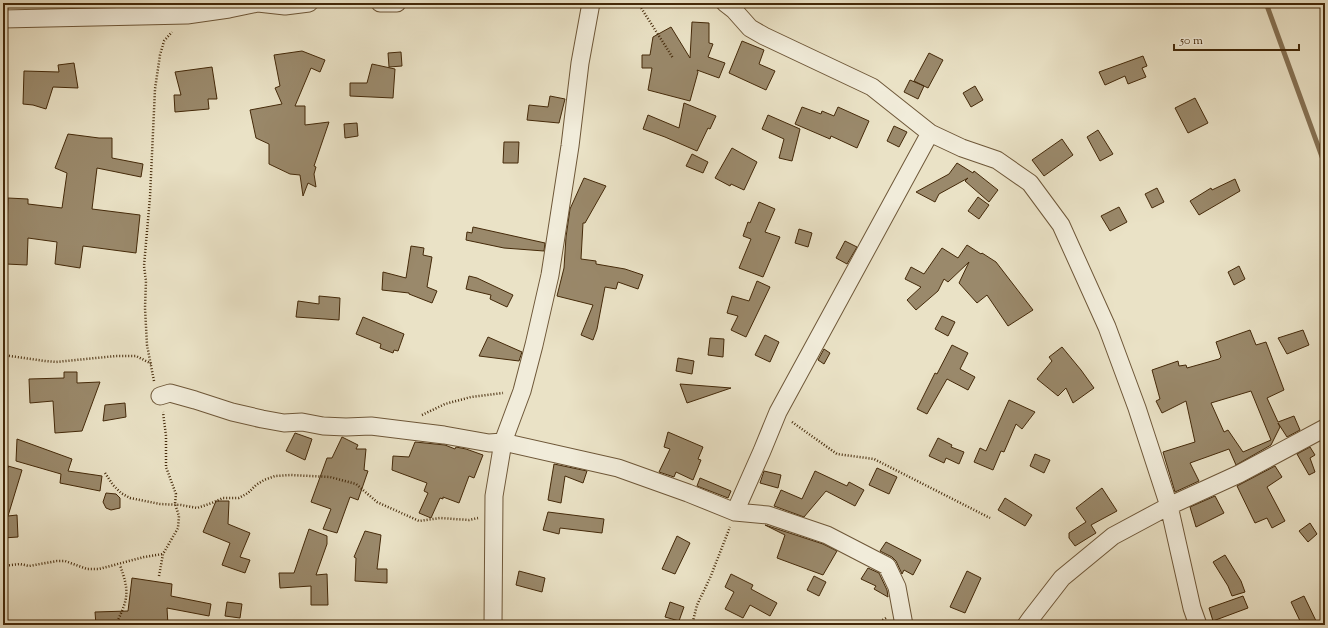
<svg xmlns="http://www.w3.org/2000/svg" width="1328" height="628" viewBox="0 0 1328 628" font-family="'Sorts Mill Goudy',serif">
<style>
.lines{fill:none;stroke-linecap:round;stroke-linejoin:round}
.stream{stroke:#867254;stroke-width:5}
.building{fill:#9a896b;stroke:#442909;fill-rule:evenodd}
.street-casing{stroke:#6e5738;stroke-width:19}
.path{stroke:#442909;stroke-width:2.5;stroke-dasharray:1 2;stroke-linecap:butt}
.street{stroke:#f1ecda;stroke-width:17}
</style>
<rect width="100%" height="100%" fill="#eae2c6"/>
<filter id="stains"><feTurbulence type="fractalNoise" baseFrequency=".005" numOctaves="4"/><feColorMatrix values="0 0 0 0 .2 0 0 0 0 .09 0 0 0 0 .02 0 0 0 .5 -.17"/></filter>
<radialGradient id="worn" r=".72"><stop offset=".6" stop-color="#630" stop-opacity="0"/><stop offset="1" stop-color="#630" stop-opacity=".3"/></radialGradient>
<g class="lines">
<path class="stream" d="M1266,3L1325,165"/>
</g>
<path class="building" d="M692,22L709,23V43L713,44L708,57L725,63L719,78L697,70L698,72L690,101L648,90L652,68H642V55H650L653,37L671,27L690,58Z
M742,41L764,50L759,64L775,71L766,90L729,73Z
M302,51L325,60L320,72L311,68L295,106H305V125L329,122L314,166L316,167L314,174L316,187L308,183L303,196L300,175L290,174L269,164V144L256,138L250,110L282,104L275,88L280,86L274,55Z
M401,52L402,66L389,67L388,53Z
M929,53L943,60L928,88L914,81Z
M1143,56L1147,66L1142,68L1146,77L1128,84L1125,76L1105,85L1099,72Z
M74,63L78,88L53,87L46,109L33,105L23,104L24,71L59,72L58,65Z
M372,64L395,69L393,98L350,96V83H367Z
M212,67L217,99H208L209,109L175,112L174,95H181L175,72Z
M910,80L924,86L918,99L904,92Z
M975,86L983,100L971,107L963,93Z
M550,96L565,99L559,123L527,120L529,105L548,107Z
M1195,98L1208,123L1188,133L1175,108Z
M684,103L716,116L710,129L708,128L697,151L665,137L643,129L648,115L679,128Z
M802,107L821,114L822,111L834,116L838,107L869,121L857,148L831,136L830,139L795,124Z
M768,115L800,129L792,161L779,158L784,139L762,129Z
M357,123L358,136L345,138L344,124Z
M894,126L907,132L899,147L887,141Z
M1098,130L1113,154L1100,161L1087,137Z
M68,134L99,138H112V158L143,164L141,177L97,168L92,209L140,215L136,253L83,246L80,268L55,264L57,242L28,238L27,265L6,264L8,198L28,199V204L62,208L67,173L55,168Z
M1062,139L1073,155L1044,176L1032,160Z
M504,142H519L518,163H503Z
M732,148L757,162L744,190L731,184L730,186L715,178Z
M692,154L708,162L703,173L686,166Z
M957,163L973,173L974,171L998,190L989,202L965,181L968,178L939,194L935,202L916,192L949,174Z
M584,178L606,186L585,223H583L581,259L596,261V264L625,269L643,275L638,289L618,282L616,289L605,287L597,329L593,340L581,335L593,305L557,296L564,268L566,237L570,209Z
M1235,179L1240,191L1199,215L1190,201L1211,188L1212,190Z
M1157,188L1164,202L1152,208L1145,194Z
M978,197L989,205L979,219L968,211Z
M759,202L775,209L765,232L780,237L763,277L739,268L751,239L743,236L748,222L750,223Z
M1119,207L1127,222L1110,231L1101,216Z
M473,227L545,243L544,251L504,248L466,240L467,232L472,233Z
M799,229L812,233L808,247L795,243Z
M845,241L857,247L847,264L836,258Z
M967,245L981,254L982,253L996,262L1033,310L1008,326L987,295L977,303L959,283L969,262L948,282L944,279L938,291L916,310L907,300L921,287L905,279L911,267L924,274L942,248L958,258Z
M411,246L424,248L423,255L432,257L427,287L437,291L432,303L409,294V293L382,290L383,272L406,278Z
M1239,266L1245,279L1234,285L1228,272Z
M469,276L477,278L513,295L507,307L490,299L491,295L466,289Z
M757,281L770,287L746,337L731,330L738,316L727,313L732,296L749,301Z
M319,296L340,298L339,320L296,317L298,301L319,304Z
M942,316L955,322L948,336L935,329Z
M363,317L404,334L398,351L394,350L393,353L380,348L381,344L356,334Z
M1250,330L1256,345L1266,342L1284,390L1267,398L1278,422L1294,416L1300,430L1287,437L1278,423L1280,427L1271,445L1236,465L1229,449L1190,463L1199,481L1175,492L1163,452L1195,442L1186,401L1162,413L1156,401L1160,399L1152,370L1178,361L1179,366L1186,365L1187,368L1219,359L1221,357L1216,342ZM1251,391L1271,440L1243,452L1228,430L1224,432L1211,403Z
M1303,330L1309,345L1287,354L1278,338Z
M765,335L779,342L770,362L755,355Z
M488,337L522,352L519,361L479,356Z
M710,338L724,339L723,357L708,355Z
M952,345L968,353L960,369L975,377L968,390L947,379L927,414L917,409L935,373L937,374Z
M1062,347L1081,370L1094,388L1073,403L1066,388L1058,396L1037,379L1052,361L1049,357Z
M824,349L830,353L824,364L818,360Z
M678,358L694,361L692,374L676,371Z
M64,372H77V383L100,382L82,431L55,433L53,401L30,403L29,379L64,378Z
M680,384L731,388L687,403Z
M1009,400L1035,412L1022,429L1016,424L1004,452L1001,451L993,470L974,462L980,448L986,451Z
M125,403L126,417L103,421L105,405Z
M668,432L703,447L698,459L701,460L693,480L676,472L674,477L659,472L670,449L664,447Z
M295,433L312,439L305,460L286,451Z
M342,437L358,445L356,449H366L364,470L368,471L358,500L350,497L337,533L323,529L331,509L311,502L327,458H332Z
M938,438L952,445L951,447L964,452L959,464L946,458L944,463L929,456Z
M17,439L72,459L68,471L102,476L100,491L60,483L61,474L16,461Z
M415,442L445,445L455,449L456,447L466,449L483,455L474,478L469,476L459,503L443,497V499L440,498L431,518L419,513L428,493L424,491L427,483L392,470L393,456L409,457Z
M1310,447L1315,455L1310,458L1315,472L1309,475L1297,454Z
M1035,454L1050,460L1044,473L1030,466Z
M554,464L587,471L583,483L565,476L561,503L548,500Z
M3,466L8,468V466L22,470L8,516L17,515L18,537L3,538Z
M1275,466L1282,477L1267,487L1285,521L1272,528L1267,518L1255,523L1237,486Z
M877,468L897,477L889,494L869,485Z
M764,471L781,475L778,488L760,483Z
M815,471L847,486L849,482L864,490L855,506L826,491L804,517L774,506L781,490L802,499Z
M700,478L731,491L728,498L697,486Z
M1102,488L1117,511L1091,525L1096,533L1075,546L1069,538V533L1086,522L1076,508Z
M106,493L116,494L120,498V508L111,510L106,508L103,502Z
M1215,496L1224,513L1196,527L1190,507Z
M1005,498L1032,515L1025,526L998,510Z
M216,501H229L228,524L250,533L240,557L250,560L245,573L222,565L230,543L203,532Z
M548,512L604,519L602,533L560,528L559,534L543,530Z
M1310,523L1317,534L1308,542L1299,531Z
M765,525L823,544L837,551L823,575L777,558L785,535Z
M309,529L327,536V544L316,575L327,574L328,605H311V586L280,588L279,573H294Z
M365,531L381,535L377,569H387V583L355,581L356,558L354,557Z
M677,536L690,543L675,574L662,569Z
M886,542L921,560L913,575L904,570L902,574L896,561L892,557L880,551Z
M1225,555L1241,581L1245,592L1232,596L1228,586L1213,562Z
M868,568L879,573L887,590L888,597L874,589L876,586L861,579Z
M519,571L545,578L542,592L516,585Z
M967,571L981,578L965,613L950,607Z
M731,574L753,585L751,589L777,603L770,616L750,605L743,618L725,609L734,592L725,587Z
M814,576L826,582L819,596L807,590Z
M132,578L172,584L171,596L211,604L209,616L167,608L168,625H96L95,612L128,611Z
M1243,596L1248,608L1213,621L1209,608Z
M1304,596L1318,625H1302L1291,602Z
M227,602L242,604L240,618L225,616Z
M670,602L684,607L679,621L665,617Z"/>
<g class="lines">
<defs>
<path id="street" d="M258,3L285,6L309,3
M380,3H397
M725,3L734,10L750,28L764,36L872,87L930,133L962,148L997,160L1030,183L1061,225L1107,327L1137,408L1169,506L1192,608L1198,625
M3,19L187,15L229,9L258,3
M160,396L170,393L195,400L232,412L262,419L284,423L302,422L323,426L346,427L371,426L444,435L489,443L503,442L618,468L688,493L735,512L768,515L827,535L887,566L897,587L904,625
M735,512L762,451L778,412L930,133
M493,625L494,496L503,442L522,391L534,345L550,275L570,146L580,63L591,3
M1026,625L1031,618L1062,578L1113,536L1169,506L1239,474L1325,428"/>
</defs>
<use href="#street" class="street-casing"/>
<path class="path" d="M638,3L673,58
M3,355L45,361L56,362L116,356H136L152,364
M154,381L147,345L145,308L146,281L144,266L150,197L155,89L160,55L164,41L172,32
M422,415L445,404L471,397L503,393
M792,422L837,454L874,459L990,518
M105,473L113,485L121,493L130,498L160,504L181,505L197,508L212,503L223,498H239L248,493L256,485L264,480L275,476L291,475L330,477L356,484L377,502L419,521L440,518L469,520L478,518
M3,566L20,564L29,566L57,561H65L87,569H99L144,557L163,554
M159,576L163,554L178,528L179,516L175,504L176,494L166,467V436L163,412
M117,625V622C129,597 129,591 120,565
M692,625L697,605L710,578L730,527
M875,625L886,618"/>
<use href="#street" class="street"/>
</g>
<rect width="1328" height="628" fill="none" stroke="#eae2c6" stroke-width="16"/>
<rect x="4" y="4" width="1320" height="620" fill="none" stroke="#442909" stroke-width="2"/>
<rect x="8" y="8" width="1312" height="612" fill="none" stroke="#442909"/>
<path d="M1174 44v6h125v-6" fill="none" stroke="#442909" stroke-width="2"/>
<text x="1180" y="44" font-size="12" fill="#442909" stroke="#f1ecda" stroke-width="3" paint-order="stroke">50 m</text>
<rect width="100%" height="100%" filter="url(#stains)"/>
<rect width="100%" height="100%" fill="url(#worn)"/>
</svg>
